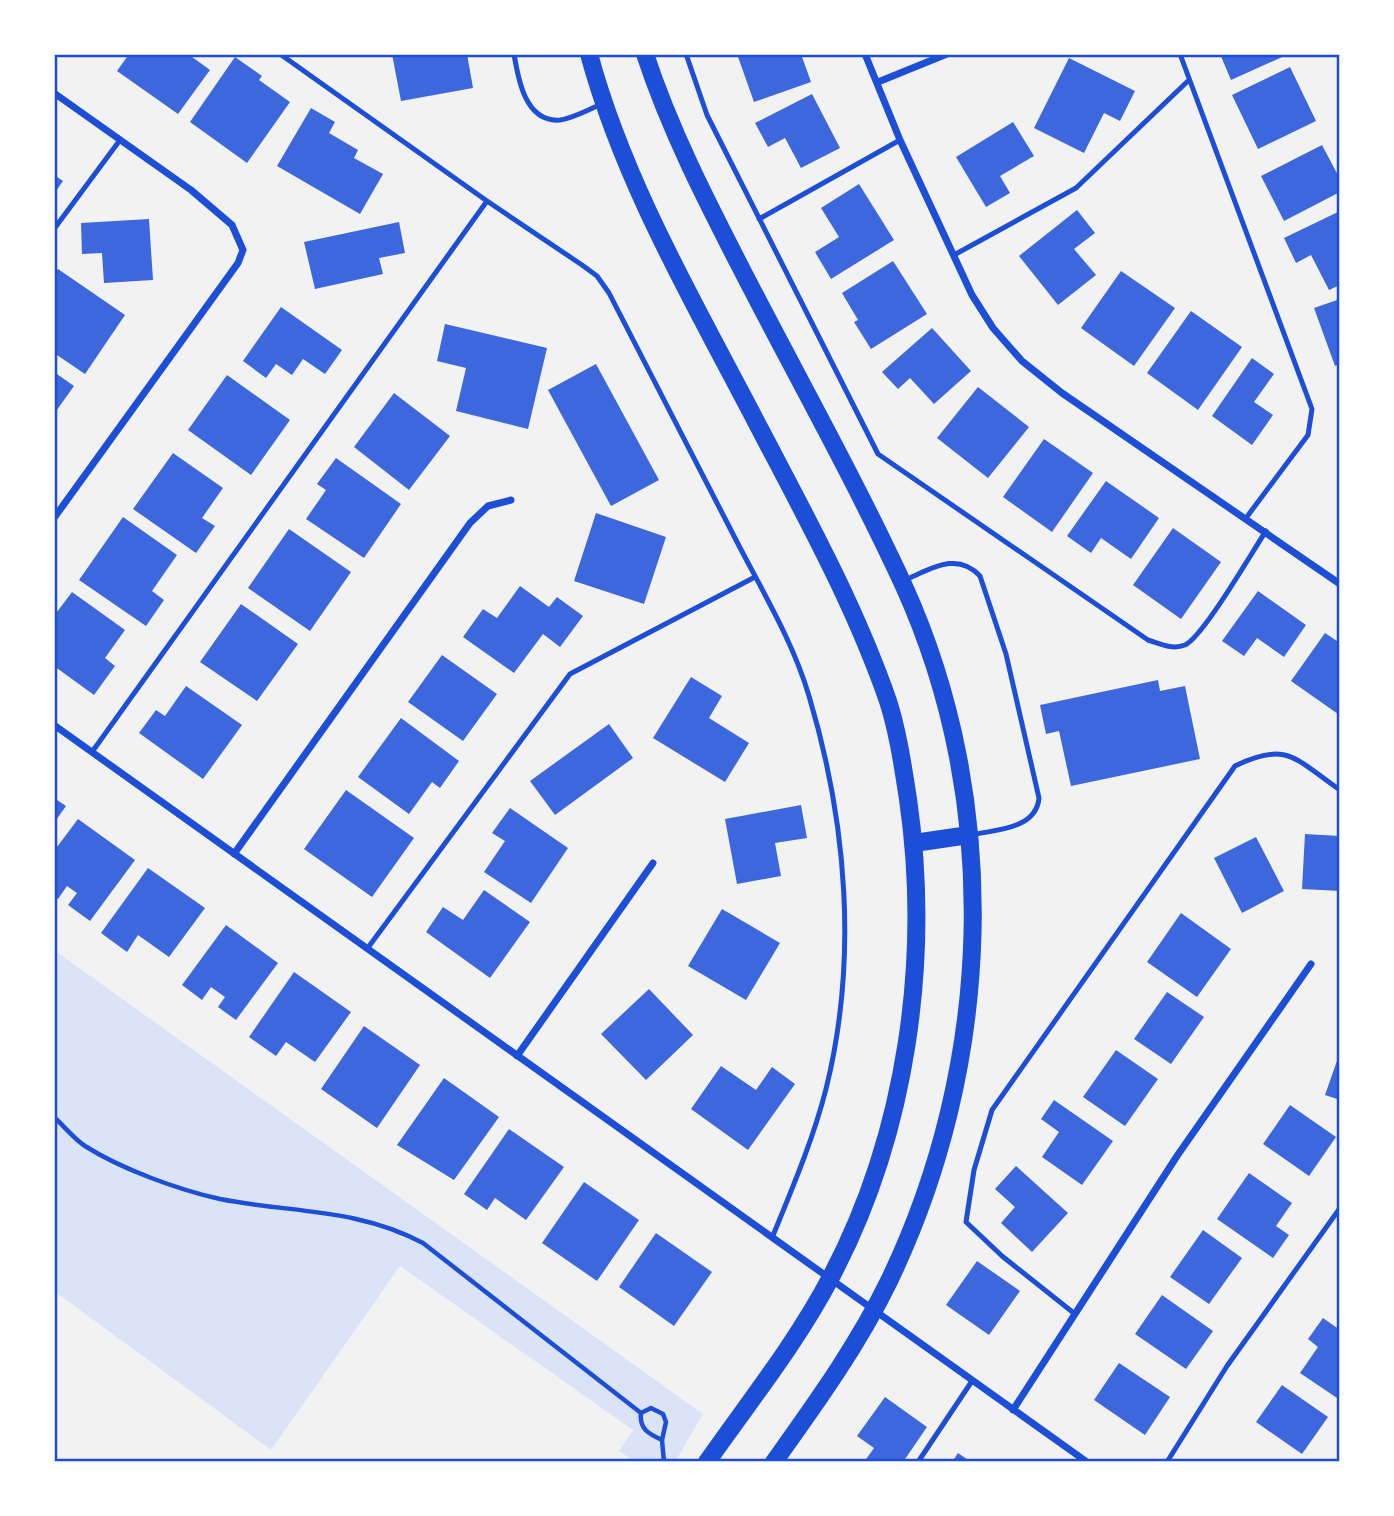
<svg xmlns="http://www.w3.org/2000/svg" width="1394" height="1516" viewBox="0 0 1394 1516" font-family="'Sofia Sans Condensed',sans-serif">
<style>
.green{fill:#dbe4f7}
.building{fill:#3d67dc}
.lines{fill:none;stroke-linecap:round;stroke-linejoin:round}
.path{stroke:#1d4ed8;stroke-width:4.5}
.service{stroke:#1d4ed8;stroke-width:5}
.minor{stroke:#1d4ed8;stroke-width:7}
.primary{stroke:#1d4ed8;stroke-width:18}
.neatline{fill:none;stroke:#1d4ed8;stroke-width:2.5}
</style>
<rect width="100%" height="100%" fill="#f2f2f2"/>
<path class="green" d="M54,950L703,1414L675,1462H636L619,1451L633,1430L400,1266L271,1450L54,1291Z"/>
<path class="building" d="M129,54H188L210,70L178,114L117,71Z
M392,54H467L473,88L401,101Z
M737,54H801L811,82L754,102Z
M1220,54H1289L1231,80Z
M235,57L262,76L259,80L290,102L247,163L190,122Z
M1069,58L1135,91L1120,121L1104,113L1084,153L1034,128Z
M1290,67L1316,121L1258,149L1232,95Z
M812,94L840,148L801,168L785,138L768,147L755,123Z
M311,108L335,122L329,133L358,150L354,158L383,174L360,214L277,166Z
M1013,122L1034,156L1000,176L1010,193L986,207L956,157Z
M1322,145L1340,179V192L1284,221L1261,176Z
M54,175L63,181L54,194Z
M859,184L894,240L831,279L815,252L839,237L821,208Z
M1077,210L1095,233L1074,249L1096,275L1058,305L1019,256Z
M1340,211V285L1329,290L1311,255L1296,263L1284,238Z
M149,219L153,280L104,283L102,253L82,254L81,223Z
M399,222L405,253L379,258L383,274L315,289L304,242Z
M893,261L927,314L871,349L854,322L858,320L842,293Z
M58,269L125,315L85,374L54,353V274Z
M1121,271L1175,308L1134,366L1081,328Z
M1340,299V364L1335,366L1314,308Z
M281,307L342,350L325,374L303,359L292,375L276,364L266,378L243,361Z
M1191,311L1242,347L1198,410L1147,373Z
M445,324L547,348L528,429L456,411L466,368L437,361Z
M932,328L971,371L934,404L910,378L898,389L882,372Z
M1252,358L1274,374L1254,402L1273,415L1252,445L1212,416Z
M596,364L659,480L611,506L548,390Z
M54,372L74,386L54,414Z
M227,375L290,420L251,475L188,430Z
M978,387L1029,427L988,478L937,438Z
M394,393L450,436L409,490L354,447Z
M1044,439L1093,473L1052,532L1003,497Z
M173,453L223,488L202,518L215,526L196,553L133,509Z
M336,458L401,504L364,558L306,519L326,490L317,484Z
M1106,481L1159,518L1131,559L1101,538L1091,553L1067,536Z
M596,513L666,537L644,604L574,581Z
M123,517L177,555L152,591L164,600L146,626L79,580Z
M1173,528L1221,562L1181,619L1133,585Z
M289,529L351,572L310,631L248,588Z
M520,586L549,607L557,597L583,616L560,647L543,634L514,673L463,637L483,609L497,618Z
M1258,591L1306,625L1284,657L1257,638L1244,656L1222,641Z
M72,592L125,630L105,658L115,666L94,695L54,666V616Z
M241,604L298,644L257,701L200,662Z
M1325,633L1340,643L1338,714L1291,681Z
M442,655L497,694L463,741L408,702Z
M691,677L722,696L709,718L749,743L725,782L653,738Z
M1158,680L1160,691L1185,686L1200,759L1071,786L1059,731L1046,734L1040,705Z
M186,686L242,725L203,779L139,733L156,710L165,716Z
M401,718L459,761L440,788L432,782L409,814L358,777Z
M609,724L633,758L555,815L530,781Z
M346,790L414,838L372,897L304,849Z
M54,798L66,806L54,823Z
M801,805L807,838L775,843L781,876L737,884L725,819Z
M510,808L568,848L531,903L484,872L505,841L492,833Z
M78,819L135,860L90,921L68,905L77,893L67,886L58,899L54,897V851Z
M1305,834L1340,836V891L1302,889Z
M1256,837L1284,891L1242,913L1214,858Z
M148,868L205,908L169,957L138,935L127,952L101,933Z
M484,890L530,922L490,978L426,932L443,907L463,920Z
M722,909L780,943L746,1000L688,966Z
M1181,913L1231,949L1197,997L1147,962Z
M226,925L278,963L236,1020L218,1007L225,997L211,987L202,1000L182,985Z
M294,972L351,1012L315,1062L286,1042L276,1056L249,1037Z
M649,989L693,1035L646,1080L601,1034Z
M1167,992L1204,1017L1171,1064L1134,1039Z
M364,1026L420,1065L377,1128L321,1089Z
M1116,1050L1158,1079L1125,1126L1083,1097Z
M1339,1055H1340V1100L1325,1095Z
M721,1066L756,1090L772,1067L795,1084L748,1150L691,1109Z
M444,1078L499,1117L454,1180L397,1145Z
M1054,1100L1113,1141L1082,1185L1042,1157L1059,1132L1041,1119Z
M1290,1105L1336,1137L1309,1176L1263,1144Z
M509,1129L564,1167L526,1220L495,1198L487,1210L464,1194Z
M1016,1166L1068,1213L1032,1252L1001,1223L1015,1207L995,1189Z
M1249,1173L1292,1203L1276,1226L1289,1235L1273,1258L1217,1219Z
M584,1182L639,1220L597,1281L542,1243Z
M1203,1230L1242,1258L1209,1304L1170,1277Z
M656,1233L712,1272L674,1326L619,1287Z
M977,1261L1020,1291L989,1335L946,1305Z
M1162,1295L1213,1331L1186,1369L1135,1334Z
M1323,1318L1340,1330V1400L1300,1373L1318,1347L1308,1339Z
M1119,1363L1170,1397L1145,1435L1094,1400Z
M1282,1385L1328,1417L1302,1454L1256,1422Z
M885,1397L927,1427L903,1462H864L874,1448L857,1436Z
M958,1453L971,1462H952Z"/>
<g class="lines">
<path class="path" d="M54,1117C64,1126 74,1139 85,1146C121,1169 179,1190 220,1199C292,1213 357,1208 423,1243L641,1413C639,1429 649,1434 662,1440L664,1462
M641,1413L651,1408L663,1414L666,1422L662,1440"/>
<path class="service" d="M514,54C518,78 525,123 560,120C574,118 589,109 602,104
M686,54L707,115L878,454L1148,640C1161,644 1172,650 1185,645C1203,637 1252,552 1266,531
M1180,54L1312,409L1308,435L1246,518
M487,201L582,265L597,276L609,293C651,375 693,457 735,538C761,589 793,641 809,696C847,823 858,960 826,1089C813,1140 792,1189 772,1238
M759,219L900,140
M54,229L120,140
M954,255L1076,188L1189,80
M905,580C931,569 957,551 980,576L1006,654L1039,798C1036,829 998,829 972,835
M92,752L487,201L280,54
M367,949L570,674L755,577
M1075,1314L1002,1256L966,1222L974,1170L992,1110L1235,766C1288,740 1296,760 1340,790
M918,1462L972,1381
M1167,1462L1227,1366L1340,1208"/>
<path class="minor" d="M865,54L900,140L972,295L993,328L1022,361L1062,393L1340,584
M878,82L947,54
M54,93L191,190L232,225L243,250L238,263L54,518
M54,725L1087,1462
M234,854L470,523L488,506L511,500
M517,1056L653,863
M1013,1410L1177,1156L1311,964"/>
<path class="primary" d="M589,54C625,187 698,309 761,431C807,519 855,606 888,701C898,732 903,767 908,799C931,959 907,1133 831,1277C797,1342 749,1402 707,1462
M645,54C670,130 706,200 742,270C796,375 854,478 903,584C1003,803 993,1065 889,1281C858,1345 816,1403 774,1462
M914,843L969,835"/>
</g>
<rect width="1394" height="1516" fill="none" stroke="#ffffff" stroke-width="112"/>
<rect x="56" y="56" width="1282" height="1404" class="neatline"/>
</svg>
